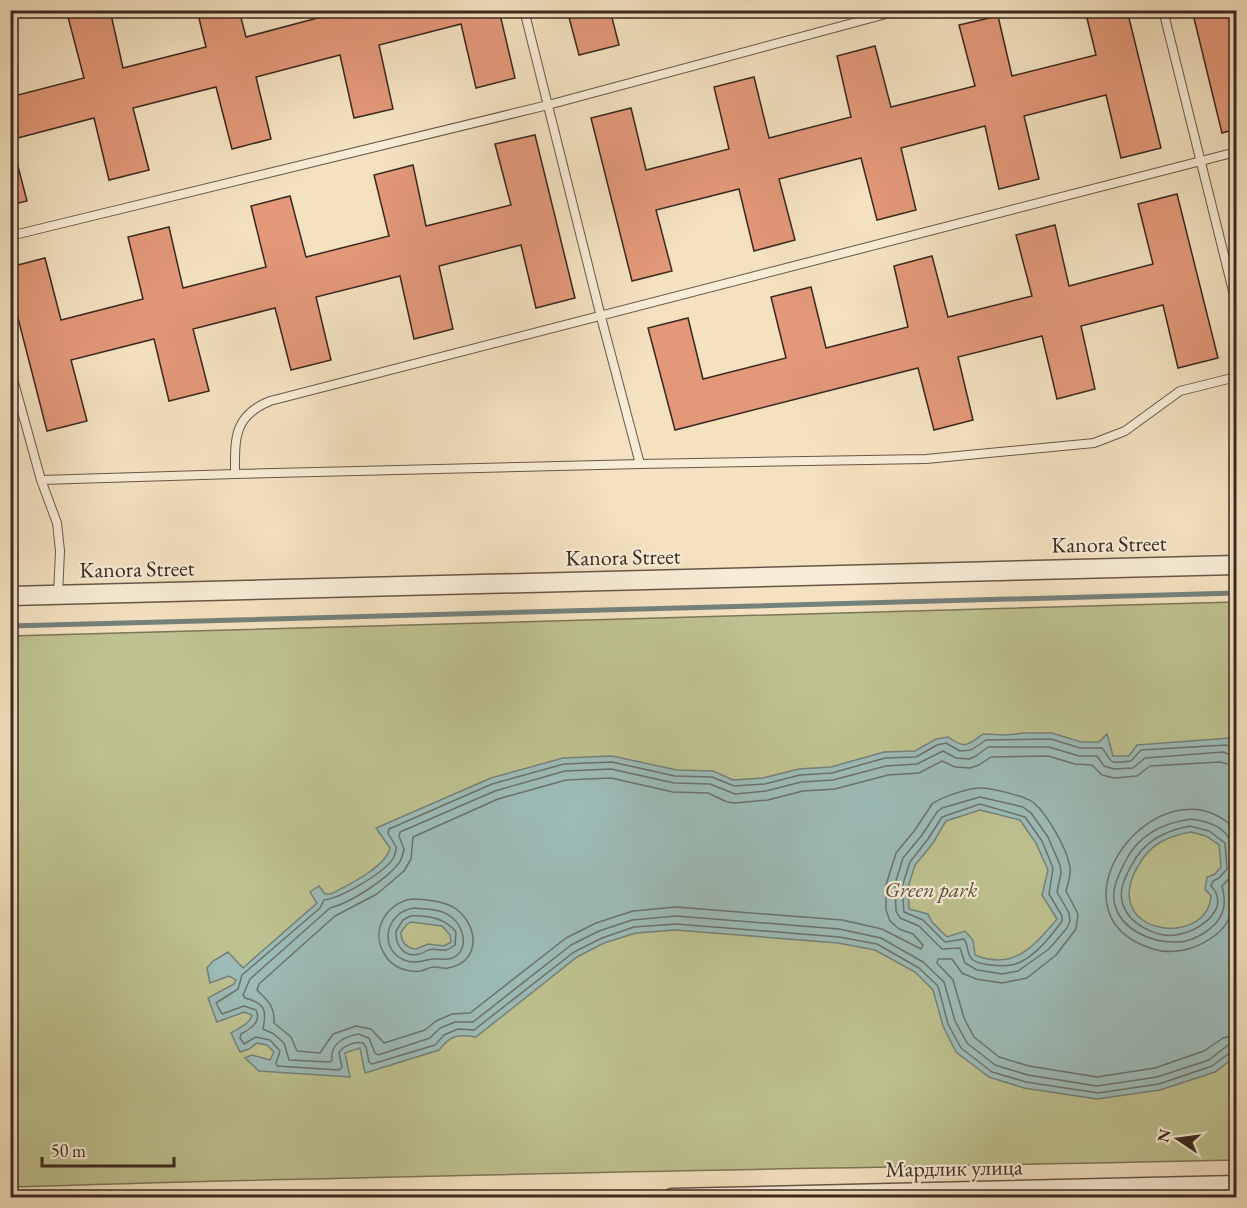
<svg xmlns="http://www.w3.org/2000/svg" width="1247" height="1208" viewBox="0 0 1247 1208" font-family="'EB Garamond',serif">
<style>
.green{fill:#bec290;stroke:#7c7658;stroke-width:1.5}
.water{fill:#9dbcb8;stroke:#75817b;stroke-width:1.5;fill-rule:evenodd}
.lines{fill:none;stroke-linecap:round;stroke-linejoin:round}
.shore{stroke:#6c726c;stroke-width:1.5}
.stream{stroke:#75817b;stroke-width:5}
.building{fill:#e29879;stroke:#3a2920;stroke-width:1.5}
.service-casing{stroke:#685748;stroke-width:10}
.tertiary-casing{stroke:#685748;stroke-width:21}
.service{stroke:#f7ecd6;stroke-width:8}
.tertiary{stroke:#f7ecd6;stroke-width:18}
.labels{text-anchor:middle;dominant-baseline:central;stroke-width:4.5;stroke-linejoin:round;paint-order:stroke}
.street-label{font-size:22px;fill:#3a2920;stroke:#f7ecd6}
.park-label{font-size:22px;font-style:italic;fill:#5b4f3c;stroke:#f7ecd6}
</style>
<rect width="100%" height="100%" fill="#f3e1c0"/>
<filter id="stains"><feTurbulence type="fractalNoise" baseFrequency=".00333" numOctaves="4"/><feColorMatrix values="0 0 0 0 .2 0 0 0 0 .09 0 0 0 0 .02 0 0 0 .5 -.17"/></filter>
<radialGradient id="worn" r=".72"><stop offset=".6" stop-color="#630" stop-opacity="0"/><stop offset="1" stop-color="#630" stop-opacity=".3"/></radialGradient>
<path class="green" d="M1236,602V1160C828,1169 419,1174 11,1187L10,636Z"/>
<path class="water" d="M1024,733H1052L1081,742H1099L1107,734L1113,756H1129L1137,745L1230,738L1236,746V1056L1215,1072L1160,1090L1097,1099L1024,1088L989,1077L956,1052L943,1026L933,990L915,972L875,950L838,943L675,930L636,933L604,943L577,957L476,1037C457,1034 451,1035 439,1050L365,1073L360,1048L345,1053L350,1077L259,1071L245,1058L252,1055L270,1060L274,1052L267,1045L257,1043L249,1049L240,1052L231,1033C239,1028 250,1024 252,1015L244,1012L217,1022L208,998L234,984L236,980L229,976L210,983L207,968L213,961L228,952L243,968L317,903L310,892L319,886L325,894H331C348,885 386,867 390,848L376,828L491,778L563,758L612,756L677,770L713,771L733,780L763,778L799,769L831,767L884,752L915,751L936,739L948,737C965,749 967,746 983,734L1006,735ZM980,810L1020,820L1036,843L1048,870L1042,895L1057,919C1034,946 1014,971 975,955L973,940L965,931L947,937L932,922L928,914L909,909L908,887L915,865L933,843L946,821ZM1191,832L1206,836L1219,845L1221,867L1215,874L1207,877L1205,889L1211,896C1207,949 1098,935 1138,866C1150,844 1168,836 1191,832ZM411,922L442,926L450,935L451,942L444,946L428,944L416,949C406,948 401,942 401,932L407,924Z"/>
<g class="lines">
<path class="shore" d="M1236,749L1226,745L1141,750L1131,761C1106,764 1114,763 1102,748H1080L1051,739L986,740L971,750L960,751L946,743L937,745L916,757L885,758L832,773L800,775L765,784L734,786L712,777L675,776L612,762L564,764L492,784L389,829L388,833L396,847C396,849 395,855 394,857C386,872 341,898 324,900L320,908L242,975L238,989L216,1003L222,1014L244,1006L256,1010C262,1022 250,1029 241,1034L240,1038L244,1044L256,1037L270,1040L280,1051L276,1063L277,1066L339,1070L342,1067L339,1053C342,1046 355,1041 363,1043L366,1047L369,1062L372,1064L435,1045L444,1035L458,1029L474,1030L574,952L602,938L634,927L676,924L839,937L877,944L919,968L938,986L948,1024L961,1048L992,1072L1026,1082L1098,1093L1159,1084L1212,1066L1231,1052L1236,1051
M1236,757L1223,752L1145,758L1133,768L1114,769L1104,766L1097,756H1079L1049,747H988L976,756L969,759L956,758L943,751L917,764L886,766L833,780L801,782L766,791L735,794L710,784L674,783L611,769L565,771L495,791L400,832L399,836L404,849C403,854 402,859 399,863C386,880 350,903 330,908L250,979L243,995L245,998C265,1003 267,1010 263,1029L274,1034L284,1043L289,1060L330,1062L332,1060C330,1043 344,1037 358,1034L369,1038L375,1053L378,1055L430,1038L440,1028L455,1022H473L571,945L599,931L632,920L676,916L839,929L881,938L923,962L944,982L955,1021L967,1043L995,1065L1028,1075L1097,1086L1157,1077L1209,1060L1228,1045L1236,1044
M1236,766L1220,762L1150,766L1137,776L1114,778L1102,775L1092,765L1075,764L1048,756L991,757L979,765L970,768L955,767L942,761L919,773L888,775L835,789L803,791L768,800L735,803L727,802L708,793L673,792L611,778L566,780L498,799L413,837L411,859L404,871L377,894L335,916L259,984L257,990C268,1001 275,1006 274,1023L291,1037L297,1051L320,1053L333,1034L356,1026L371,1029L384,1043L425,1030L436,1021L452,1014L470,1013L566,938L596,923L633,911L676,907L842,920L882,929L921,949L923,945L913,934L899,929L890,921L886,910V885L896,853L915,830L932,804C941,797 969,788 980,788C991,788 1026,796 1034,803C1047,814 1068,850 1070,868C1071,875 1068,883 1066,891L1078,914L1076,929L1056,955L1027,978L1002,983L976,979L962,973L952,959H938L937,963L953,980L964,1018L974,1037L999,1057L1029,1066L1097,1077L1155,1068L1204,1051L1223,1038L1236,1035
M980,797L1023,807L1031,813L1048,837L1060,865L1061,873L1057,892L1069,913L1070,921L1067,928L1049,949L1018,971L1002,974L977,970L965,963L960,948L942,949L919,926L900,918L896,911L895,884L903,858L922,835L937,812L942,808Z
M980,804L1025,817L1042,841L1053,868L1049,894L1062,916V921C1052,935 1034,957 1018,963C1010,967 999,966 991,965C985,964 978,964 973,960C966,955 969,945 964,939L945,942L923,920L904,912L902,887L910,862L928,839L942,817Z
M1191,819C1213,822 1231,829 1234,853C1235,859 1236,867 1234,872C1231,877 1226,882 1222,886C1224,894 1226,905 1222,913C1217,928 1193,942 1178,942C1152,943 1119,930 1114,901C1112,887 1119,874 1125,862C1138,835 1162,823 1191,819Z
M1190,826L1209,831L1225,843L1227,869L1219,878L1213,881L1211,886C1213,888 1215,891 1216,893C1225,914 1197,930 1181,934C1158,940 1127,924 1122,901C1119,888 1126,876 1131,866C1144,841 1164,831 1190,826Z
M1236,830C1162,754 1040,910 1150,948C1174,957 1200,948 1218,933C1240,914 1227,894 1236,884
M411,899C424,899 445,901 456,909C479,926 481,962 448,968C443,969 438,967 434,967C430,967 425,970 421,971C407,973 392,967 385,955C370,932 385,904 411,899Z
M414,908C425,909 441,909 450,916C470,930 468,963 440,959C427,957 417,966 404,960C377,948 387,911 414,908Z
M410,916C428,915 445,918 456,932L455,945C443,955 439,947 428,950C425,952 422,954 419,954C404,958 395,945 396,931L403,920Z"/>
<path class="stream" d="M10,626L1236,593"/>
</g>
<path class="building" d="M93,10H110L123,68L206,47L197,10H239L246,37L329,15L328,10H499L515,78L476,88L461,24L379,45L393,109L354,118L340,55L256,77L271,139L232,149L216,87L133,108L149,170L109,180L94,118L10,140V97L84,78L68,17Z
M567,10H610L619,45L579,55Z
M1085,10H1127L1161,148L1121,158L1106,95L1024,116L1039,179L999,189L985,126L901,148L916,210L877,220L861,158L779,179L795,240L754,251L739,189L656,210L672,271L632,281L591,118L631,108L646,170L729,149L714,87L754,77L769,138L851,117L837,56L875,46L891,107L975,86L959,25L998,16L1012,76L1096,55Z
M1192,10H1233L1236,26V129L1222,133Z
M535,135L575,298L536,308L521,245L439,266L453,329L414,339L400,276L316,297L331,360L291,370L275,308L193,329L209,391L169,401L154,339L71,360L87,421L47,431L10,287V267L45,258L61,320L143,299L128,237L169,227L183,288L266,267L251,206L290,196L306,257L389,236L374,175L413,165L426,226L511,205L495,144Z
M10,155H15L27,201L10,205Z
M1177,194L1218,358L1178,368L1163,305L1081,326L1095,389L1057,399L1042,336L958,357L973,420L934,430L918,368L675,430L648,328L688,318L703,379L786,358L771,297L811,287L826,348L908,327L894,266L932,256L948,317L1032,296L1016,235L1055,225L1069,286L1153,264L1138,204Z"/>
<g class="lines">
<defs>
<path id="service" d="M524,10L601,317L640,464L926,459L1094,443L1125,431L1180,391L1236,377
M1163,10L1236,303
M10,236L548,105L901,10
M10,368L41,480L57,523L60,551L58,595
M235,474L640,464
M41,480L235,474C235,439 233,416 270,401L1236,152"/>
<path id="tertiary" d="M10,596L1236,565
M672,1198L1236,1185"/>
</defs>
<use href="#service" class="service-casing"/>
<use href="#tertiary" class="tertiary-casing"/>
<use href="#service" class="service"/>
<use href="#tertiary" class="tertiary"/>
</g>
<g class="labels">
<g class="street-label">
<text transform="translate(1109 544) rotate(-1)">Kanora Street</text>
<text transform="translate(623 557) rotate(-1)">Kanora Street</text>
<text transform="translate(137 569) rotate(-1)">Kanora Street</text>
<text transform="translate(954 1168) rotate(-1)">Мардлик улица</text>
</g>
<g class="park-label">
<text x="931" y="889">Green park</text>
</g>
</g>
<rect width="1247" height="1208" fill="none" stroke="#f3e1c0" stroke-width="36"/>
<rect x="12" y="12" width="1223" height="1184" fill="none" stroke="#3a2920" stroke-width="3"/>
<rect x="18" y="18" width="1211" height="1172" fill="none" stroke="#3a2920" stroke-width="1.5"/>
<g transform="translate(1178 1139) rotate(283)" stroke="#f7ecd6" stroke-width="4.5" paint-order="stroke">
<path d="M0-4.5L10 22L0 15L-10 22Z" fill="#3a2920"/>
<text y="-9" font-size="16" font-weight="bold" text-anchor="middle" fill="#3a2920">N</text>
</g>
<path d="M42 1157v9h132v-9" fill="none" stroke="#3a2920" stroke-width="3"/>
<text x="51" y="1157" font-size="18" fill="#3a2920" stroke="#f7ecd6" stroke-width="4.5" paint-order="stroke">50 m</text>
<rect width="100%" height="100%" filter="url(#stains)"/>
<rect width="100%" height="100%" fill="url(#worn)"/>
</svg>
